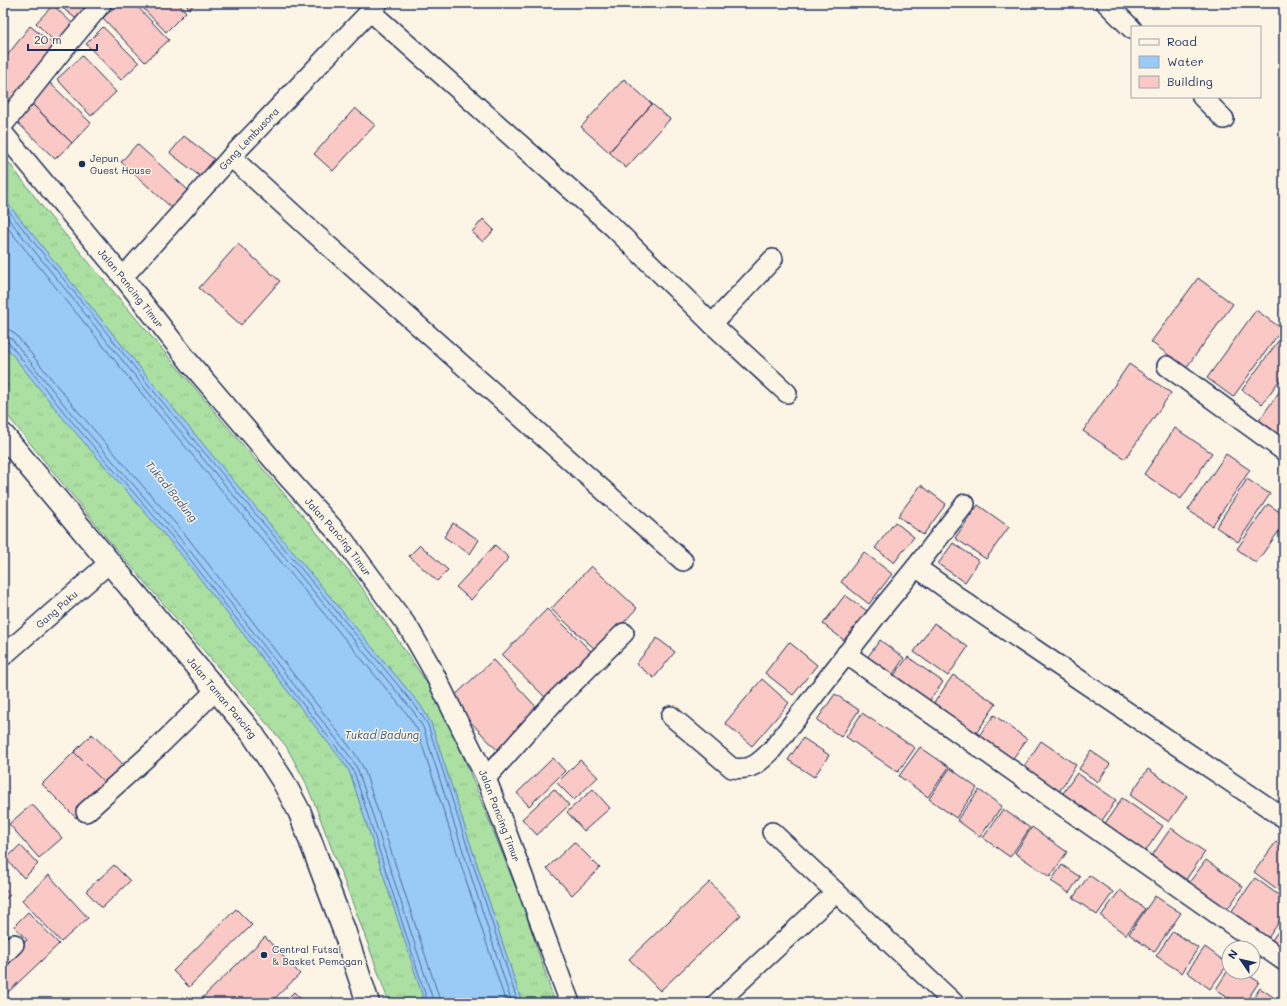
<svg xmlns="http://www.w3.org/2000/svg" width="1287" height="1006" viewBox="0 0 1287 1006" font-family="Mali,sans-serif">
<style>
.grass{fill:url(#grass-tufts);stroke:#648880}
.water{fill:#9acaf6;stroke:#678cb9}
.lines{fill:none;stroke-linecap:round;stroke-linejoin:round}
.shore{stroke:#4e6d9b;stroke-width:1}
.building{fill:#fac9c5;stroke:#1b2f5e}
.street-casing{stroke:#1b2f5e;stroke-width:22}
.secondary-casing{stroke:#1b2f5e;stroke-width:25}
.street{stroke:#fcf5e5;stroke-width:19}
.secondary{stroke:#fcf5e5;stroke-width:22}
.poi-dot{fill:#1b2f5e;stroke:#fcf5e5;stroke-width:1.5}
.labels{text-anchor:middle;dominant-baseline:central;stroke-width:3;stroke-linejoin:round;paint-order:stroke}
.street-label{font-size:10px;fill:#1b2f5e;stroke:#fcf5e5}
.poi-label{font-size:10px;fill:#1b2f5e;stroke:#fcf5e5;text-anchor:start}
.water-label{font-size:11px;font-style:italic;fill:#3b5684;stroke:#fcf5e5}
</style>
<defs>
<pattern id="grass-tufts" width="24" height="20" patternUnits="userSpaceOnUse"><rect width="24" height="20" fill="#ace0a2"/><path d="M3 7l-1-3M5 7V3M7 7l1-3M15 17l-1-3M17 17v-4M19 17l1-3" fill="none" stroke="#93c08e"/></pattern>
</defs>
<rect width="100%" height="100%" fill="#fcf5e5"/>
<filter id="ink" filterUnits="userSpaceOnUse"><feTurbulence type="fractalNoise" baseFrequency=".025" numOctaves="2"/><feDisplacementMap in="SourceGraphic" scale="8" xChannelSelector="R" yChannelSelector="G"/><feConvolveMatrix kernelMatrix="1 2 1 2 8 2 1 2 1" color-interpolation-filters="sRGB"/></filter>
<g filter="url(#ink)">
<path class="grass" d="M3,155L48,214L356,579L425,680L445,711L523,905L555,1003H522L431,723L421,706L167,401L3,198Z
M3,343L63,418L176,548L344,763L350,773L425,1003H389L364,933L317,810L305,781L286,746L111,543L3,410Z"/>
<path class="water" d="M3,198L167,401L421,706L431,723L522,1003H425L350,773L344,763L176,548L63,418L3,343Z"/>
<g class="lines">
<path class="shore" d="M3,204L164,404L417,708L428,725L518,1003
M3,212L160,407L413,711L423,727L512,1003
M3,222L155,410L408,715L417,729L506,1003
M3,329L10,330L16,335L75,408L188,538L356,755L364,769L439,997L440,1003
M3,335L7,336L12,339L70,412L183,542L351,758L358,770L434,1003
M3,341L8,342L67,416L179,545L347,761L354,772L428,1003"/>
</g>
<path class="building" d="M56,3H93L79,21Z
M119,3H134L169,40L145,62L103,18Z
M138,3H178L186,12L166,32Z
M184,3H195L190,9Z
M53,5L76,27L58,45L36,23Z
M30,26L58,48L15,103L3,94V61Z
M103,27L139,63L121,80L86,44Z
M82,56L116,92L91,116L57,79Z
M624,79L652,104L609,152L581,127Z
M50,83L91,123L72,143L31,103Z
M31,103L72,143L55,159L15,120Z
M652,104L670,119L626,168L609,152Z
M355,108L375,125L333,171L314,154Z
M184,136L214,159L201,177L170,153Z
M137,144L188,190L172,208L121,162Z
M483,219L494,230L483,242L472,232Z
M238,244L280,281L241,325L199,288Z
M1198,278L1233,304L1186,368L1151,342Z
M1256,310L1282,329L1233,397L1207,378Z
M1279,340L1284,344V374L1262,404L1242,390Z
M1129,364L1171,393L1125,459L1083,431Z
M1284,385V441L1258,422Z
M1175,428L1212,453L1181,499L1144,474Z
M1226,454L1250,470L1212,526L1188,510Z
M1247,479L1270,494L1238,542L1216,527Z
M921,485L946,504L923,535L898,516Z
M1268,504L1284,515V524L1256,563L1237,549Z
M978,505L1009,527L986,559L955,538Z
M895,522L914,537L894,563L875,548Z
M453,523L479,540L470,554L444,537Z
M953,543L979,561L965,582L938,564Z
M420,545L448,570L437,581L409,556Z
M495,545L509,558L471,600L456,587Z
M864,552L892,574L869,604L841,582Z
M591,566L637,608L597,651L551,609Z
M845,595L867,611L845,641L823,624Z
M547,609L594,654L549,701L502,655Z
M934,623L968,647L948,676L914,652Z
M657,638L675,652L654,678L636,664Z
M880,640L904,658L889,680L864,662Z
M789,642L817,665L793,695L765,673Z
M908,657L943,682L927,704L892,678Z
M493,660L539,710L497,750L450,700Z
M953,675L996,704L975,735L932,706Z
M762,679L789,703L752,746L725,723Z
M835,694L859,710L841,737L817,720Z
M862,713L915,748L898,772L846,737Z
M994,715L1027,739L1011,761L978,737Z
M92,734L126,767L108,786L74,752Z
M803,738L829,755L814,777L788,760Z
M1041,741L1076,765L1059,792L1023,768Z
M920,747L949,767L928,797L899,776Z
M1091,751L1110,764L1098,782L1079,769Z
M74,752L108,786L76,818L42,784Z
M553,758L565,771L529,806L517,793Z
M580,760L598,777L574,800L557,783Z
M950,768L977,788L956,818L929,799Z
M1148,769L1187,796L1169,822L1130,795Z
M1077,773L1116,800L1101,822L1061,796Z
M554,789L569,805L537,835L522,819Z
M593,789L610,808L584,831L567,812Z
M979,790L1002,806L980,837L957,820Z
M1122,798L1163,826L1144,853L1104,825Z
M32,804L62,838L39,858L9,824Z
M1003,809L1030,828L1010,857L983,838Z
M1032,827L1067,852L1050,877L1015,853Z
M1171,828L1205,852L1185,881L1151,857Z
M574,842L600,868L572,895L547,868Z
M1276,842L1284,847V894L1254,872Z
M20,845L38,864L24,878L6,859Z
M3,847L9,853L3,858Z
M1206,860L1243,887L1226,911L1188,884Z
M114,865L130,881L102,908L86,891Z
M1062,865L1080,877L1069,893L1051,881Z
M49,875L88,918L61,942L22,900Z
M1089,875L1113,892L1097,915L1073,898Z
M1255,878L1284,899V915L1268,938L1231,912Z
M710,882L741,915L660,991L629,959Z
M3,887L10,895L3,901Z
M1120,890L1145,909L1126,935L1101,916Z
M1155,896L1181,913L1154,952L1129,934Z
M236,909L252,925L189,987L173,971Z
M28,912L59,944L3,997V962L27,940L14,926Z
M1284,923V949L1272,940Z
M1173,931L1198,948L1182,973L1156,956Z
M265,937L300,974L270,1003H197Z
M1205,947L1228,964L1210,989L1187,972Z
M1229,969V972H1244L1259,982L1245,1003H1237L1216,989Z
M1260,988L1282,1003H1250Z
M294,992L305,1003H283Z"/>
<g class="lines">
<defs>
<g id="street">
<path d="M1106,3L1132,29"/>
<path d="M370,11L613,227L712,324L787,393"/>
<path d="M1202,97L1224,119"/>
<path d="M3,125L62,51L102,3"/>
<path id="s1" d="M3,133L123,277L190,363L290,480L343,539L410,630L431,667L486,778L514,852L570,1003"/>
<path d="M231,157L313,232L683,561"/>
<path id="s2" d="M123,277L231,157L378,3"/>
<path d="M712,324L773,259"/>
<path d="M1167,366L1284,451"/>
<path d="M916,567L972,607L1284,818"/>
<path d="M846,654L1284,961"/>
<path id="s3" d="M3,656L109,563"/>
<path d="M671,716L732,768C751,771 759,763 771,751L884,606L916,567L965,504"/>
<path d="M486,778L555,701L624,633"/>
<path d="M86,812L158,747L216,690"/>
<path d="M772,832L954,1003"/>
<path d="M3,955L14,944"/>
<path d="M717,1003L836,892"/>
</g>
<g id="secondary">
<path id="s4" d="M3,435L252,733L283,781L300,813L344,930L368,1003"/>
</g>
</defs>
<use href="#street" class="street-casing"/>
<use href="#secondary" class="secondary-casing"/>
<use href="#street" class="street"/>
<use href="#secondary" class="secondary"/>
</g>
</g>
<g class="poi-dot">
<circle cx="82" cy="164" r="4"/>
<circle cx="264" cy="955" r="4"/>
</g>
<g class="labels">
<g class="street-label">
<text stroke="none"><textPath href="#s2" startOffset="187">Gang Lembusora</textPath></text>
<text stroke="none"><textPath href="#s1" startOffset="201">Jalan Pancing Timur</textPath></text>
<text stroke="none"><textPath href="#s1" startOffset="525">Jalan Pancing Timur</textPath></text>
<text stroke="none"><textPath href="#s3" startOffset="71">Gang Paku</textPath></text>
<text stroke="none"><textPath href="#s4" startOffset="342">Jalan Taman Pancing</textPath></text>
<text stroke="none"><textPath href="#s1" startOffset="849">Jalan Pancing Timur</textPath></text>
</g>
<g class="poi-label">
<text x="90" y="158">Jepun<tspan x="90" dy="12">Guest House</tspan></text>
<text x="272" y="949">Central Futsal<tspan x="272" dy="12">&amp; Basket Pemogan</tspan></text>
</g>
<g class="water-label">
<text transform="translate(172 491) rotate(51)">Tukad Badung</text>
<text x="382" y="734">Tukad Badung</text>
</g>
</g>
<rect width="1287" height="1006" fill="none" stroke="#fcf5e5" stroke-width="16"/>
<rect x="8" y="8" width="1271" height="990" fill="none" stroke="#1b2f5e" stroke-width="1.5" filter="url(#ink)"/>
<rect x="1131" y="26" width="130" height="72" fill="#fcf5e5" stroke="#a2a6af"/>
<rect x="1139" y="39" width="20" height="6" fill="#fcf5e5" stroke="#a2a6af"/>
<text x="1167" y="46" font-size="12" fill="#1b2f5e">Road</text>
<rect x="1139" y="56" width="20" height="12" fill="#9acaf6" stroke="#a2a6af"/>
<text x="1167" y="66" font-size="12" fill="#1b2f5e">Water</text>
<rect x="1139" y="76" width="20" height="12" fill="#fac9c5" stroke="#a2a6af"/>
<text x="1167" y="86" font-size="12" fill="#1b2f5e">Building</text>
<g transform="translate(1241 960) rotate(304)"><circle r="19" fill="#fcf5e5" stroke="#a2a6af"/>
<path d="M0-3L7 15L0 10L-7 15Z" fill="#1b2f5e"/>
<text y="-6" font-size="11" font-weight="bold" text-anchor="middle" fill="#1b2f5e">N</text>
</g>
<path d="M28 44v6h69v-6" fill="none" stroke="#1b2f5e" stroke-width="2"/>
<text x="34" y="44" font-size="12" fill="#1b2f5e" stroke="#fcf5e5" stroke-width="3" paint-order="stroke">20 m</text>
</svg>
